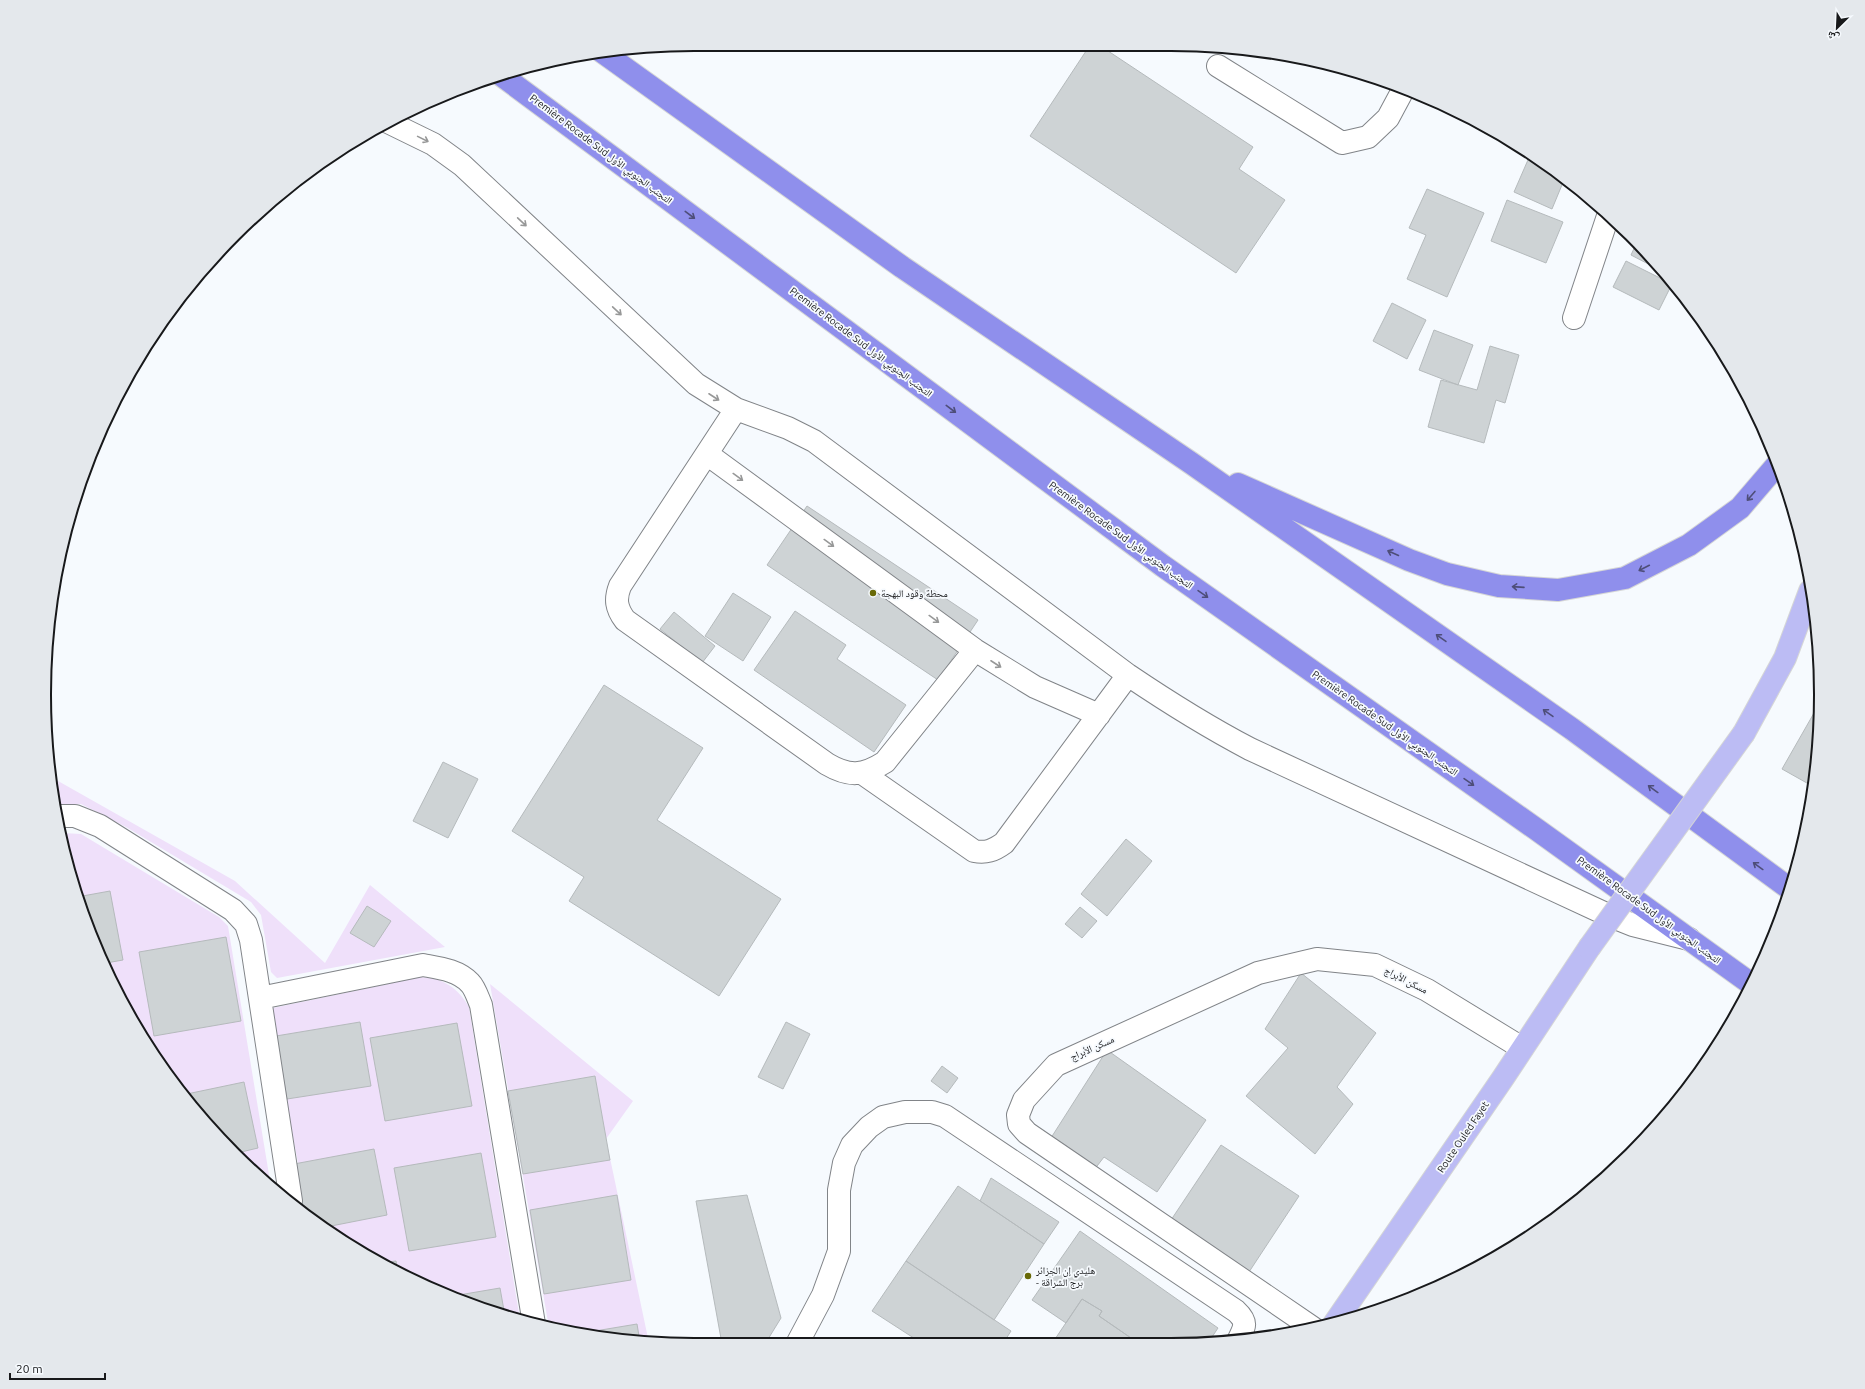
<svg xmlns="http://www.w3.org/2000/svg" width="1865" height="1389" viewBox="0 0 1865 1389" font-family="Ubuntu,'Noto Naskh Arabic',sans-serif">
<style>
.green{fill:#efe0fa}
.building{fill:#ced3d5;stroke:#b5babc}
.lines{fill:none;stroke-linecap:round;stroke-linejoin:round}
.minor-casing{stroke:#818488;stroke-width:24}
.major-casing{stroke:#d5d6d6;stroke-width:24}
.highway-casing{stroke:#d5d6d6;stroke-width:24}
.minor{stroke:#fff;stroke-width:22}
.major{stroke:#bcbcf4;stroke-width:22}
.highway{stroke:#8f8fec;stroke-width:22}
.major-bridge-casing{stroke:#d5d6d6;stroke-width:24;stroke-linecap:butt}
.major-bridge{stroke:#bcbcf4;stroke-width:22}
.oneway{stroke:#979898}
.oneway2{stroke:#4e4e79}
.poi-dot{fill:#686907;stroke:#f6fafe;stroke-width:1.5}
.labels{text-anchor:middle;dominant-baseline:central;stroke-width:3.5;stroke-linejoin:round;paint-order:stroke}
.street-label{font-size:10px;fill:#18191b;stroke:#f6fafe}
.poi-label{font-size:10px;fill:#18191b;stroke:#f6fafe;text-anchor:start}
.rim{fill:none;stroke:#18191b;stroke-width:2}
</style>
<rect width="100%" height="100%" fill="#f6fafe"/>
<path class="green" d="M51,777L235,881L325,963L370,885L445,947L277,978L271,972L261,915L251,902L126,827L81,804L54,805Z
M63,833L81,834L219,917L228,926L271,1187L178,1090L131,1020L79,904L60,834Z
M421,977C442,977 459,989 469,1007L520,1320L486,1311L369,1258L308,1214L268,1009Z
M490,984L633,1101L606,1139L649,1343L568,1333L549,1328Z"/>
<path class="building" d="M1090,45H1099L1253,147L1239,169L1285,200L1236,273L1030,136Z
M1531,153L1564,180L1552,209L1514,192Z
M1427,189L1484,213L1447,297L1407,279L1426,235L1409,228Z
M1507,200L1563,222L1546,263L1491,241Z
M1637,242L1658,265L1656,268L1631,255Z
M1626,261L1672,284L1659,310L1613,287Z
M1392,303L1426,320L1407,359L1373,341Z
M1434,330L1473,345L1458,385L1419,370Z
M1490,346L1519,355L1505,403L1496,400L1484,443L1428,427L1441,380L1477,390Z
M807,506L978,620L938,680L767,565Z
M733,593L771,617L743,661L705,636Z
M795,611L846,645L837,659L906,705L874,752L754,670Z
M674,612L715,646L702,663L660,629Z
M604,685L703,748L657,820L781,899L719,996L569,901L584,877L512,831Z
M1818,706L1815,780L1814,787L1782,769Z
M443,762L478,779L448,838L413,821Z
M1126,839L1152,861L1107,916L1081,894Z
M110,891L123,960L106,963L77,897Z
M367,906L391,921L374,947L350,933Z
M1080,907L1097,921L1082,938L1065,924Z
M226,937L241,1021L154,1036L139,952Z
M1301,973L1376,1033L1337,1087L1353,1104L1315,1154L1246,1096L1288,1048L1265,1029Z
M133,1010L136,1027L127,1012Z
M360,1022L371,1086L287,1099L276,1036Z
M786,1022L810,1034L783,1089L758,1077Z
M457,1023L472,1106L385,1121L370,1038Z
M1107,1050L1206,1120L1157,1192L1104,1157L1094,1170L1049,1141Z
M942,1066L958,1078L947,1093L931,1081Z
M595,1076L610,1160L523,1174L508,1091Z
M244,1082L258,1148L237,1153L182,1095Z
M1221,1145L1299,1196L1249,1272L1171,1220Z
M374,1149L387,1215L326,1227L303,1211L294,1164Z
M481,1153L496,1237L409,1251L394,1168Z
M991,1178L1059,1222L1044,1244L980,1201Z
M958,1186L1044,1244L994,1320L906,1261Z
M617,1195L631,1280L544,1294L530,1210Z
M747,1195L781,1318L765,1344H722L696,1201Z
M1080,1231L1218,1328L1208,1343L1170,1345H1126L1131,1338L1099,1316L1102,1311L1082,1299L1066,1323L1032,1300Z
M396,1261L398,1271L381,1263Z
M906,1261L1011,1331L1002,1345L923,1344L872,1311Z
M500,1288L505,1316L486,1311L453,1296Z
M1082,1299L1102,1311L1099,1316L1131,1338L1126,1345H1051Z
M637,1324L640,1342L577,1334Z"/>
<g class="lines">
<defs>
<path id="minor" d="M1218,66L1342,143L1368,137L1388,118L1403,90
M388,122L433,144L462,165L696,384L736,409L788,428L814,441L1128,675C1168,702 1208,727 1250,749L1608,915L1633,925L1689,939
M1574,318L1608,216
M736,409L620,586C615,599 616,608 625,620L827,764C849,777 863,776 885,762L975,650
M707,454L975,650L1035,687L1099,715
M862,773L974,851C986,853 993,851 1004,843L1128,675
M56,816H75L100,826L233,910L246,924L251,940L291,1201
M260,998L423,965C439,968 458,970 470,983C475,988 478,998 481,1005L534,1324
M1313,1328L1027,1133L1019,1124L1018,1115L1024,1100L1056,1065L1258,973L1317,959L1375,965L1427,990L1522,1048
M797,1344L823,1295L839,1251V1190L844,1163L852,1145L869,1127L883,1117L905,1112H932L945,1116L1236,1311C1248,1322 1245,1327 1238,1341"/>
<path id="major" d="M1744,733L1785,658L1810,591
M1334,1324L1503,1078L1589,948"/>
<path id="highway" d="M601,51L902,267L1191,463L1572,729L1790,889
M501,75L1163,566L1536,829L1750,983
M1238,484L1409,560L1447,574L1499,586L1558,590L1625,578L1689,545L1740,508L1776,466"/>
</defs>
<use href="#minor" class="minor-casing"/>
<use href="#major" class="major-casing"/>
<use href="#highway" class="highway-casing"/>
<use href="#minor" class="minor"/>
<use href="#major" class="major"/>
<use href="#highway" class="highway"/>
<defs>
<path id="major-bridge" d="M1589,948L1744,733"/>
</defs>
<use href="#major-bridge" class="major-bridge-casing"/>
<use href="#major-bridge" class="major-bridge"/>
</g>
<defs><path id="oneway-shaft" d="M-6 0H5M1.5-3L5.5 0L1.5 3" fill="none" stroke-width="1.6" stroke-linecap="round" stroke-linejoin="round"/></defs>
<g class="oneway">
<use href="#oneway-shaft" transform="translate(423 139) rotate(26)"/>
<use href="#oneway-shaft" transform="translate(522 222) rotate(43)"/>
<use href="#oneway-shaft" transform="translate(617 311) rotate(43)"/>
<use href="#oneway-shaft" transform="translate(714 397) rotate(33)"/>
<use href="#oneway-shaft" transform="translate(738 477) rotate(36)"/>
<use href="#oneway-shaft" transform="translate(829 543) rotate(36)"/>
<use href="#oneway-shaft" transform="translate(934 619) rotate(36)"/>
<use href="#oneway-shaft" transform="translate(996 664) rotate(33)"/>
</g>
<g class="oneway2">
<use href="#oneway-shaft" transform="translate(690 215) rotate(37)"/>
<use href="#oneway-shaft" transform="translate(951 409) rotate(37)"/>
<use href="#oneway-shaft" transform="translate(1751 496) rotate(131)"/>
<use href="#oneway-shaft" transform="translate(1393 553) rotate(-156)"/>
<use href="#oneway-shaft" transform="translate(1644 568) rotate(153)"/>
<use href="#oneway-shaft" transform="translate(1518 587) rotate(-176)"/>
<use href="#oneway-shaft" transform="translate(1203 594) rotate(35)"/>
<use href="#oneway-shaft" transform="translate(1441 638) rotate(-145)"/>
<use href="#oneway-shaft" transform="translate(1548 713) rotate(-145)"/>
<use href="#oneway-shaft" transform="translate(1469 782) rotate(35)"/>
<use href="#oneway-shaft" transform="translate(1653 789) rotate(-144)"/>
<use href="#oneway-shaft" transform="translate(1758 866) rotate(-144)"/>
</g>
<g class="poi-dot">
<circle cx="873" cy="593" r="4"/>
<circle cx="1028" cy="1276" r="4"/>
</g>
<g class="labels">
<g class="street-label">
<text transform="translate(601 149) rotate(37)">Première Rocade Sud التجنب الجنوبي الأول</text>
<text transform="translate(861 342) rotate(37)">Première Rocade Sud التجنب الجنوبي الأول</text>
<text transform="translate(1121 535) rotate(36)">Première Rocade Sud التجنب الجنوبي الأول</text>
<text transform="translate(1385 723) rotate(35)">Première Rocade Sud التجنب الجنوبي الأول</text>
<text transform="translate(1649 910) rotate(36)">Première Rocade Sud التجنب الجنوبي الأول</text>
<text transform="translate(1406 980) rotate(27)">مسكن الأبراج</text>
<text transform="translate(1092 1048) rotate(-24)">مسكن الأبراج</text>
<text transform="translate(1463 1137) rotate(-56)">Route Ouled Fayet</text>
</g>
<g class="poi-label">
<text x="881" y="593">محطة وقود البهجة</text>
<text x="1036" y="1270">هليدي إن الجزائر<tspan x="1036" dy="12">- برج الشراقة</tspan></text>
</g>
</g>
<path d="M0 0H1865V1389H0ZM694 51H1171A643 643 0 0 1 1814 694V695A643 643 0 0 1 1171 1338H694A643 643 0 0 1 51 695V694A643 643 0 0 1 694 51Z" fill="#e4e8ec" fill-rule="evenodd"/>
<path class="rim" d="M694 51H1171A643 643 0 0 1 1814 694V695A643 643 0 0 1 1171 1338H694A643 643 0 0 1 51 695V694A643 643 0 0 1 694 51Z"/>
<g transform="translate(1837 28) rotate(204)" stroke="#f6fafe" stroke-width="3" paint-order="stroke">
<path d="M0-3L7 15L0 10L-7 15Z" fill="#18191b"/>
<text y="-6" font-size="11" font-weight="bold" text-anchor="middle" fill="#18191b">ش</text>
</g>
<path d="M10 1373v6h95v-6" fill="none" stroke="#18191b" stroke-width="2"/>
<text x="16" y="1373" font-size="12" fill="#18191b" stroke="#f6fafe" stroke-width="3" paint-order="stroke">20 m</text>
</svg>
